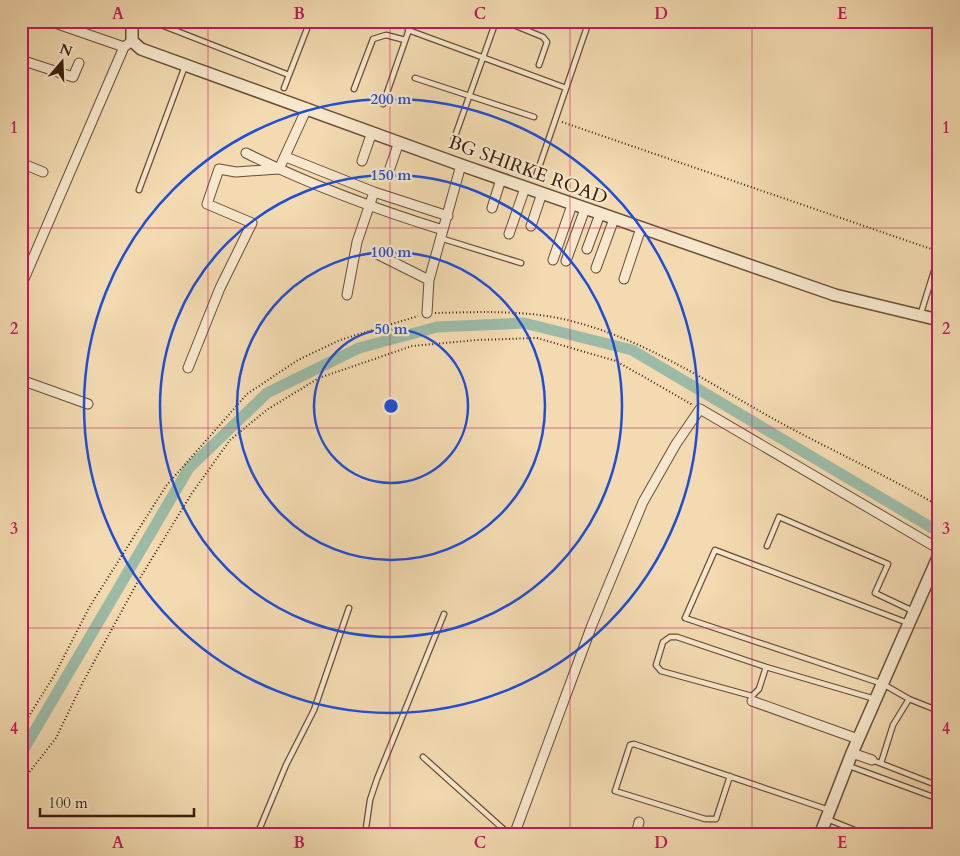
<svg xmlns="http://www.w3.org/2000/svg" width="960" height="856" viewBox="0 0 960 856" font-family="Cardo,serif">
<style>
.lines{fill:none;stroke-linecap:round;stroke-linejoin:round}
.canal{stroke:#9cbba7;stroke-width:11}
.service-casing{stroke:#674e36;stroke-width:7}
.minor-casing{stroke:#674e36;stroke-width:11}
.tertiary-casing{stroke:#674e36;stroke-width:14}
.path{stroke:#38200d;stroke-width:2;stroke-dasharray:1 2.5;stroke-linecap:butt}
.service{stroke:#f7e7cc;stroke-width:4.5}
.minor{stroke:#f7e7cc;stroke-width:9}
.tertiary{stroke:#f7e7cc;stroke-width:11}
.grid{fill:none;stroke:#c2185b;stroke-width:1;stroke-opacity:0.55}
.ring{fill:none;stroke:#1d4ed8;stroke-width:2.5}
.labels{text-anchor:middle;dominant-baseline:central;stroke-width:4.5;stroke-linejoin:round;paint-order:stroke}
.street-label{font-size:19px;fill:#38200d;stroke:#f7e7cc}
.centre{fill:#1d4ed8;stroke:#f7e7cc;stroke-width:2.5}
.ring-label{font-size:15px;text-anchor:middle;font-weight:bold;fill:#1d4ed8;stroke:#f7e7cc;stroke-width:4.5;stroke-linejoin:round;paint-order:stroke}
.neatline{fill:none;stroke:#c2185b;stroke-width:2}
.grid-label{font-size:16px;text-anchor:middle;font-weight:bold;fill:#c2185b}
</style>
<rect width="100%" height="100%" fill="#f3dab1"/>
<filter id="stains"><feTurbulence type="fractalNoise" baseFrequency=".004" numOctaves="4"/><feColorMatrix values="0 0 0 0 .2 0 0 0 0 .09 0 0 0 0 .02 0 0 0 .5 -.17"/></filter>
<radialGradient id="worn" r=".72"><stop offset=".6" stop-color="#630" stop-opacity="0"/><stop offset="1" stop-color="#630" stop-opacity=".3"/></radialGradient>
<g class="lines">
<path class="canal" d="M21,754L189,468L267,393L359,348L437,327L524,323L632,350L939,532"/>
<defs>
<path id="service" d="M151,21L289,75
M504,21L543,37L547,42L539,65
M408,30L566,88
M415,78L534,117
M284,88L310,21
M354,89L373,39L386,35L405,40
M383,104L412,21
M454,139L496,21
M536,176L589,21
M139,190L185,66
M440,238L521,263
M920,316L939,255
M767,546L779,517L888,564L875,593L913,611
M908,623L715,550L685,618L883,684L909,699
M766,667L759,689L752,696L661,671L656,665L663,642L670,637H677L766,667L875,699
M423,757L510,835
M872,760L939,786
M881,763L893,725L909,699L939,711
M849,766L939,799
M730,776L716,819H705L615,791L630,745L634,744L829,810
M827,819L867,835
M257,835L286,765L314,710L349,608
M365,835L370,800L377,779L444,614"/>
<path id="minor" d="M49,21L124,47
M21,60L73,77L79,63
M246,153C310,185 375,209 443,230
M286,157L374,192L448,216
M362,161L372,132
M21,163L43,172
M390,168L399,142
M492,208L501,179
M531,226L542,193
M509,234L525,188
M587,249L600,214
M377,254L429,280L427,313
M553,260L572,205
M566,261L585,209
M596,268L614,219
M624,279L641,228
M429,280L461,165
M21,286L124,47L132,41
M347,295L357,242L374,192
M188,368L220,288L252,223L207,204L219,169L236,172L279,169L307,108
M21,380L88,404
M752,701L858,739
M852,753L872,760
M514,835L592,625L643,502L676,444L700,409L939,549
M636,835L639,822"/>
<path id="tertiary" d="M132,21V41L141,49L461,165L835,295L939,320
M820,835L852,753L939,555"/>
</defs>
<use href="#service" class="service-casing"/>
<use href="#minor" class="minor-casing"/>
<use href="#tertiary" class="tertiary-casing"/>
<path class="path" d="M562,122L934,250
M435,313C478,312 522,310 563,319C643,337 711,385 781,423C833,451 887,476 939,506
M21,729L55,674L90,606L166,486L247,394L298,360L340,340L418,316
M21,783L56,738L83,682L137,583L192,493L230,440L268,409L319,378L412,346L477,340L537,338L616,361L693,405"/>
<use href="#service" class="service"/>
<use href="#minor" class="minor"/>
<use href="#tertiary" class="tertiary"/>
</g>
<path class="grid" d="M208,21V835M390,21V835M570,21V835M752,21V835M21,228H939M21,428H939M21,628H939"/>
<g class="ring">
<circle cx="391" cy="406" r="77"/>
<circle cx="391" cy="406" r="154"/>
<circle cx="391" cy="406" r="231"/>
<circle cx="391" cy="406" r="307"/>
</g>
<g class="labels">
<g class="street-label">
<text transform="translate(528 170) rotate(20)">BG SHIRKE ROAD</text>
</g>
</g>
<circle cx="391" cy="406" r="8" class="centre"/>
<g class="ring-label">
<text x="391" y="104">200 m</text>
<text x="391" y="180">150 m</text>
<text x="391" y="257">100 m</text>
<text x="391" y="334">50 m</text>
</g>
<rect width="960" height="856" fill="none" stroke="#f3dab1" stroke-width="55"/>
<g transform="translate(62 62) rotate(19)" stroke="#f7e7cc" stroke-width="4" paint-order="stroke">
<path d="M0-4L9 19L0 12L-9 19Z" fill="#38200d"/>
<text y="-8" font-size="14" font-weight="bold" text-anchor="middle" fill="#38200d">N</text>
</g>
<path d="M40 808v8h154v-8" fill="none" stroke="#38200d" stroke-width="2.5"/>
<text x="48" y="808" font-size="15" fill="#38200d" stroke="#f7e7cc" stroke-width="4" paint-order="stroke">100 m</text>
<rect x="28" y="28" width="904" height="800" class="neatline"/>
<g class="grid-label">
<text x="118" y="19">A</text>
<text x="299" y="19">B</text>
<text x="480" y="19">C</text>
<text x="661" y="19">D</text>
<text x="842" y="19">E</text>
<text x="14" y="133">1</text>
<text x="946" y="133">1</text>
<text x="14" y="334">2</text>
<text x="946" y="334">2</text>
<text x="14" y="534">3</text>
<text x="946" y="534">3</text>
<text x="14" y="734">4</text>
<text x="946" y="734">4</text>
<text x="118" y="848">A</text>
<text x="299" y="848">B</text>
<text x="480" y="848">C</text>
<text x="661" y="848">D</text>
<text x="842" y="848">E</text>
</g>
<rect width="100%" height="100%" filter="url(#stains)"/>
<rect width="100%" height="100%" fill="url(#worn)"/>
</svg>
